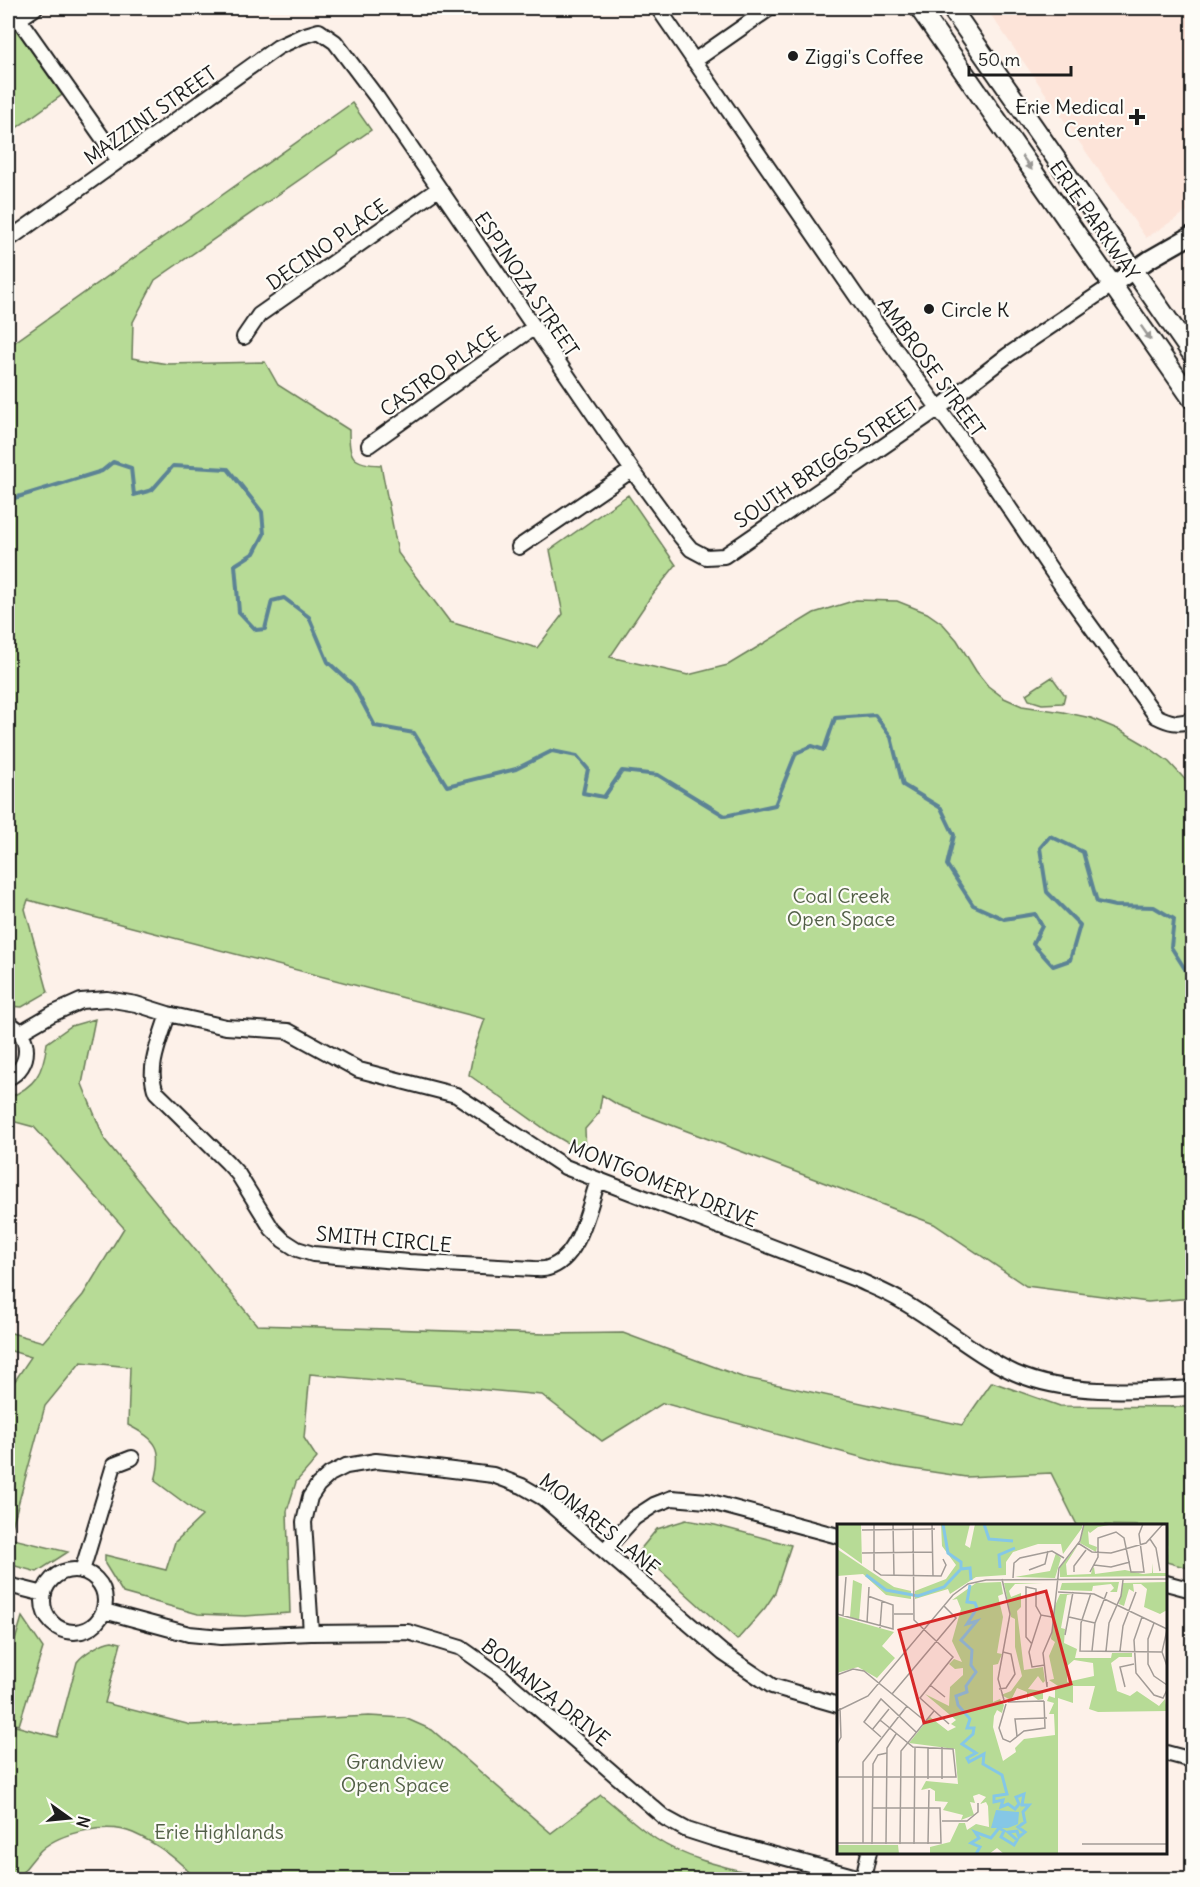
<svg xmlns="http://www.w3.org/2000/svg" width="1200" height="1887" viewBox="0 0 1200 1887" font-family="Delius,sans-serif">
<style>
.built{fill:#fde4d9}
.green{fill:#b7db96;stroke:#6a7c59;stroke-width:1.5}
.lines{fill:none;stroke-linecap:round;stroke-linejoin:round}
.stream{stroke:#5b8395;stroke-width:4}
.minor-casing{stroke:#1c1c1c;stroke-width:18}
.tertiary-casing{stroke:#1c1c1c;stroke-width:21}
.secondary-casing{stroke:#1c1c1c;stroke-width:22}
.minor{stroke:#fdfcf7;stroke-width:14}
.tertiary{stroke:#fdfcf7;stroke-width:16}
.secondary{stroke:#fdfcf7;stroke-width:18}
.oneway{fill:#989794}
.poi-dot{fill:#1c1c1c;stroke:#fdfcf7;stroke-width:2}
.labels{text-anchor:middle;dominant-baseline:central;stroke-width:4.5;stroke-linejoin:round;paint-order:stroke}
.poi-label{font-size:20px;fill:#1c1c1c;stroke:#fdfcf7;text-anchor:start}
.street-label{font-size:20px;fill:#1c1c1c;stroke:#fdfcf7}
.park-label{font-size:20px;fill:#525f47;stroke:#fdfcf7}
.inset-river{fill:none;stroke:#85c7e6;stroke-width:3}
.inset-road{fill:none;stroke:#a39c97;stroke-width:1.5}
.view{fill:#d62828;fill-opacity:0.15;stroke:#d62828;stroke-width:3}
.inset-edge{fill:none;stroke:#1c1c1c;stroke-width:3}
</style>
<rect width="100%" height="100%" fill="#fdf1e9"/>
<filter id="ink" filterUnits="userSpaceOnUse"><feTurbulence type="fractalNoise" baseFrequency=".0167" numOctaves="2"/><feDisplacementMap in="SourceGraphic" scale="12" xChannelSelector="R" yChannelSelector="G"/><feConvolveMatrix kernelMatrix="1 2 1 2 8 2 1 2 1" color-interpolation-filters="sRGB"/></filter>
<g filter="url(#ink)">
<path class="built" d="M986,8H1192V210L1183,214L1146,238Z"/>
<path class="green" d="M8,18L62,95L8,134Z
M352,103L371,130L155,280L133,322L132,358L168,364L265,362L278,385L349,430C349,458 352,464 381,465L398,553L450,622L537,648L563,614L550,550L628,495L676,565L652,595L610,657L688,675L728,665L814,613L856,600L897,601L927,613L943,624L957,640L976,671L988,686L1004,698L1022,706L1063,712L1091,718L1120,730L1144,744L1169,762L1192,787V1298L1148,1302L1026,1286L934,1224L618,1105L602,1095L599,1113L585,1129L586,1154L549,1132L469,1075L474,1050L485,1019L28,900L25,909L48,992L22,1007L8,1006V347Z
M1052,677L1065,695L1063,703L1042,704L1029,700L1026,694Z
M95,1019L82,1084L105,1140L257,1325L545,1334L623,1333L742,1377L962,1425L992,1382L1060,1406L1192,1407V1569L1166,1562V1526L1077,1525L1051,1473L966,1477L893,1466L663,1403L602,1441L542,1395L310,1374L304,1438L317,1458L296,1482L287,1511L290,1613L245,1616L198,1614L123,1593L105,1564V1555L166,1570L175,1542L202,1516L155,1481C164,1448 157,1440 128,1425L130,1367L81,1362L45,1406L9,1538L68,1552L37,1572L8,1564V1391L31,1357L8,1350V1332L43,1342L83,1295L124,1228L34,1127L8,1120V1098C36,1086 43,1073 47,1043L71,1026Z
M686,1520L715,1525L791,1545L775,1593L765,1608L737,1640L639,1551L657,1529Z
M22,1617L43,1648L19,1725L8,1722V1664Z
M112,1641L121,1643L105,1703L191,1725L369,1716L405,1718L432,1730L551,1833L601,1795C619,1809 637,1826 656,1839C691,1862 736,1869 776,1879H195C180,1860 156,1843 133,1833C108,1822 61,1832 41,1850C34,1857 27,1867 20,1875L19,1879H8V1724L57,1737L77,1662C83,1654 102,1642 112,1641Z"/>
<g class="lines">
<path class="stream" d="M8,500L102,471L113,462L131,468L134,495L152,490L173,466L228,469L262,512L264,534L254,553L235,565L239,612L256,630L265,629L272,601L284,598L309,617L328,662L353,685L375,726L414,733L447,786L516,769L552,751L577,756L588,769L583,793L604,797L622,771L658,775L725,816L775,805L796,753L812,746L824,750L835,718L875,715L891,737L903,785L941,808L954,835L947,865L973,905L1004,919L1035,914L1042,926L1033,944L1053,966L1070,960L1080,925L1047,892L1040,848L1050,836L1083,852L1097,902L1115,906L1154,907L1174,919L1171,947L1192,980"/>
<defs>
<path id="minor" d="M11,8L119,161
M658,8L857,297L985,472L1066,592L1156,716C1168,722 1179,726 1192,719
M19,19L35,8
M694,61L770,8
M8,240L278,47L302,36L319,31L335,42L378,99L632,470L681,537L691,549L706,557L724,556L939,408L1008,355L1112,285
M244,337L259,315L438,189
M369,445L533,328
M519,547L632,470
M168,1014C161,1038 146,1068 156,1092L227,1162L238,1174L272,1229L283,1240L297,1249L313,1254L409,1262L534,1269C538,1269 544,1270 548,1268C580,1259 588,1208 598,1181
M8,1023C32,1034 32,1067 8,1078
M21,1032L52,1014L81,1001L107,999L136,1004L168,1014L226,1027L288,1031L359,1070L456,1095L565,1167L858,1280C873,1287 889,1293 903,1302C941,1324 976,1355 1015,1373C1067,1396 1137,1391 1192,1388
M605,1550L634,1518L654,1505L672,1498L707,1501L838,1536
M43 1601a31 31 0 1 1 62 0a31 31 0 1 1-62 0Z
M82,1571L114,1465L132,1458
M1166,1583L1192,1590
M8,1585L44,1594
M104,1611L189,1634L221,1637L311,1633L408,1632L461,1648L501,1676L665,1818L687,1830L712,1838L868,1880
M311,1633L304,1522L310,1497L318,1485L330,1474L346,1466L376,1461L396,1463L493,1475L522,1486L543,1498L723,1653L772,1686L838,1705
M1166,1753L1192,1760
M863,1878L869,1852"/>
<path id="tertiary" d="M1112,285L1150,259L1192,235"/>
<path id="secondary" d="M919,8L1192,399
M951,8L1192,354"/>
</defs>
<use href="#minor" class="minor-casing"/>
<use href="#tertiary" class="tertiary-casing"/>
<use href="#secondary" class="secondary-casing"/>
<use href="#minor" class="minor"/>
<use href="#tertiary" class="tertiary"/>
<use href="#secondary" class="secondary"/>
</g>
<defs><path id="oneway-solid" d="M-6-.8H1V-3.2L6.5 0L1 3.2V.8H-6Z" transform="scale(1.5)"/></defs>
<g class="oneway">
<use href="#oneway-solid" transform="translate(1027 163) rotate(55)"/>
<use href="#oneway-solid" transform="translate(1146 333) rotate(55)"/>
</g>
</g>
<g class="poi-dot">
<circle cx="793" cy="56" r="6"/>
<path d="M1134 108h6v6h6v6h-6v6h-6v-6h-6v-6h6z"/>
<circle cx="929" cy="309" r="6"/>
</g>
<g class="labels">
<g class="poi-label">
<text x="805" y="56">Ziggi's Coffee</text>
<text x="1124" y="106" text-anchor="end">Erie Medical<tspan x="1124" dy="23">Center</tspan></text>
<text x="941" y="309">Circle K</text>
</g>
<g class="street-label">
<text transform="translate(150 115) rotate(-35)">MAZZINI STREET</text>
<text transform="translate(1095 220) rotate(55)">ERIE PARKWAY</text>
<text transform="translate(327 244) rotate(-35)">DECINO PLACE</text>
<text transform="translate(527 284) rotate(56)">ESPINOZA STREET</text>
<text transform="translate(932 367) rotate(54)">AMBROSE STREET</text>
<text transform="translate(440 371) rotate(-35)">CASTRO PLACE</text>
<text transform="translate(826 462) rotate(-34)">SOUTH BRIGGS STREET</text>
<text transform="translate(663 1183) rotate(22)">MONTGOMERY DRIVE</text>
<text transform="translate(384 1239) rotate(5)">SMITH CIRCLE</text>
<text transform="translate(600 1524) rotate(39)">MONARES LANE</text>
<text transform="translate(546 1692) rotate(39)">BONANZA DRIVE</text>
</g>
<g class="park-label">
<text x="841" y="895">Coal Creek<tspan x="841" dy="23">Open Space</tspan></text>
<text x="395" y="1761">Grandview<tspan x="395" dy="23">Open Space</tspan></text>
<text x="219" y="1831">Erie Highlands</text>
</g>
</g>
<g transform="translate(837 1524)">
<rect width="330" height="330" fill="#fdf1e9"/>
<path d="M0,0H24L25,40L0,22ZM104,0H133L128,21L133,24L138,0H245V4L226,30L224,20H201L176,28L169,38V51L139,53L113,70L111,65L78,75V67L109,55L119,41L105,22ZM247,0H278L261,3L253,9L251,7L252,20L260,23L259,28L243,19ZM241,21L229,40L230,51L254,50L255,45L257,43L258,50L288,46L306,50L315,49L316,39V49H330V52L223,53V43ZM0,25L57,63L74,67V75L49,71L26,50L0,52ZM219,29L224,34L218,54L178,53L213,47ZM16,56L25,60L22,97L13,93ZM164,58L166,70L161,72L166,93L160,129L165,130L161,140L156,141V178L163,175L167,181L165,189L160,186L157,192L156,203L166,237L179,228L178,224L187,215L218,211L217,190H212L217,179L210,177L212,172L218,174V164H212L221,162L212,156L217,155L212,132L218,118L214,115L217,84L223,70H235L230,71L224,104L228,105L227,119L240,125L238,134H274L275,129H295V133H282L274,139L280,167L293,172L300,167L322,182L328,175L330,187L261,188L252,185L258,162H236V179L221,174V330H167L160,324L152,330H93V323L113,318L122,299H128L130,306L139,300L152,303L151,282L149,278L143,280L149,273L142,270L136,272L138,279L133,278L137,291L124,296L126,291L106,286L111,278L98,277V267L93,264L84,266L89,257L121,260L118,225L72,219L93,193L111,207L119,203L114,200L119,196L88,170L112,182L113,163L126,151V144L118,145L112,140L117,135L125,138L115,117L124,85L120,75L115,76L139,59ZM237,136L256,139L257,152L230,158V142ZM282,58L278,78L280,68H273L277,64L274,60L256,62L255,67L223,66L225,59ZM330,58V86L323,90L307,83L310,65L304,60H296L297,68L292,65L287,82L282,80L286,59ZM167,59H206L178,60L172,67L174,73L184,69V83L180,87L187,146L206,143L208,157L206,159L201,152L191,165L206,167V162V175L201,176L192,169L190,176V168L180,164L174,176L164,171L174,167L185,152L178,123V95L174,93ZM0,92L57,108L45,122L58,134L40,154L21,143L0,149ZM0,321H61L62,330H0Z" fill="#b7db96" fill-rule="evenodd"/>
<path d="M159,286L182,288L181,300L171,304H154Z" fill="#85c7e6"/>
<path class="inset-river" d="M106,0L111,29L124,38V45L133,44L134,56M147,0L152,15L176,17M163,44L162,31L178,24M29,51L49,66L81,72L107,63L123,46M133,61L130,78L138,79L140,84L130,100L140,97L124,116L135,126L134,141L139,148L129,162L130,168L119,172L121,181L133,195L130,204H137L136,210L125,220L139,229L130,234L132,238L147,230L146,240L165,251L170,270L157,272V278L166,276L164,283L171,280L178,285L182,280L179,273L187,270L185,281H192L186,288L188,298L181,303L188,308L182,313L180,307L171,308L180,316L177,321L164,313L167,307L162,304L154,314L138,308L142,314L134,319L143,323L139,330"/>
<path class="inset-road" d="M37,0V46L44,51L104,52L109,41L106,35M56,0L57,52M76,0L77,96L116,133L83,174L112,200M95,0L96,52M25,6L98,5M313,15L319,24L323,47M241,19L255,28L274,29L309,19L326,0M25,29L95,28M257,41L274,43L293,38M192,46L208,40L211,27M237,48V42L249,26M253,48L261,33V14L279,8L287,14L294,48H307L302,10L306,0M176,54L177,39L183,34L215,27L227,34M165,55L173,90L161,155L167,176M221,68L257,70L330,105M254,69L244,99L243,127L325,128M0,90L56,105V81L31,72M57,90H76M6,92L9,53M232,93L258,99M305,93L297,116L299,149L317,171L326,174L330,166M30,99L32,63M317,99L311,115V140L317,152L330,161M43,104L45,77M330,106L325,128L330,142M228,111L236,68M195,120L189,113V63L199,65V82L204,91M255,127L258,99L270,68M269,127L272,99L284,72L286,56M283,127L286,102L299,68M208,141L195,143L192,128L204,91L215,93M0,151L16,145L27,147L88,197M210,158V163L206,129L215,108L222,44L243,17L247,0M93,161L108,173M288,163L283,143L297,140M162,165L169,164L178,150L174,130L166,128M55,170L119,94L107,82M171,178L207,177M169,180L162,204L166,215L173,218L187,207L208,204L207,177M0,187L31,172L116,71L131,60L149,56L330,55M35,206L52,185M180,212L178,195L210,194M44,213L27,198L44,175L79,208M0,220L4,213L3,184M0,253H119L116,225L76,223L43,196M91,255V223M105,255V223M105,297H130L141,288V279M0,319H104L103,284H36M26,319V238L70,182M35,320L36,240L41,231L50,229M49,320L50,224L59,210M63,320L64,227L97,187M77,320L78,223M91,320L92,266M245,320H330"/>
<path class="view" d="M209,67L234,160L87,199L62,106Z"/>
<rect width="330" height="330" class="inset-edge"/>
</g>
<rect width="1200" height="1887" fill="none" stroke="#fdfcf7" stroke-width="30"/>
<rect x="15" y="15" width="1170" height="1857" fill="none" stroke="#1c1c1c" stroke-width="2" filter="url(#ink)"/>
<g transform="translate(69 1818) rotate(105)" stroke="#fdfcf7" stroke-width="4.5" paint-order="stroke">
<path d="M0-4.5L10 22L0 15L-10 22Z" fill="#1c1c1c"/>
<text y="-9" font-size="16" font-weight="bold" text-anchor="middle" fill="#1c1c1c">N</text>
</g>
<path d="M969 66v9h102v-9" fill="none" stroke="#1c1c1c" stroke-width="3"/>
<text x="978" y="66" font-size="18" fill="#1c1c1c" stroke="#fdfcf7" stroke-width="4.5" paint-order="stroke">50 m</text>
</svg>
